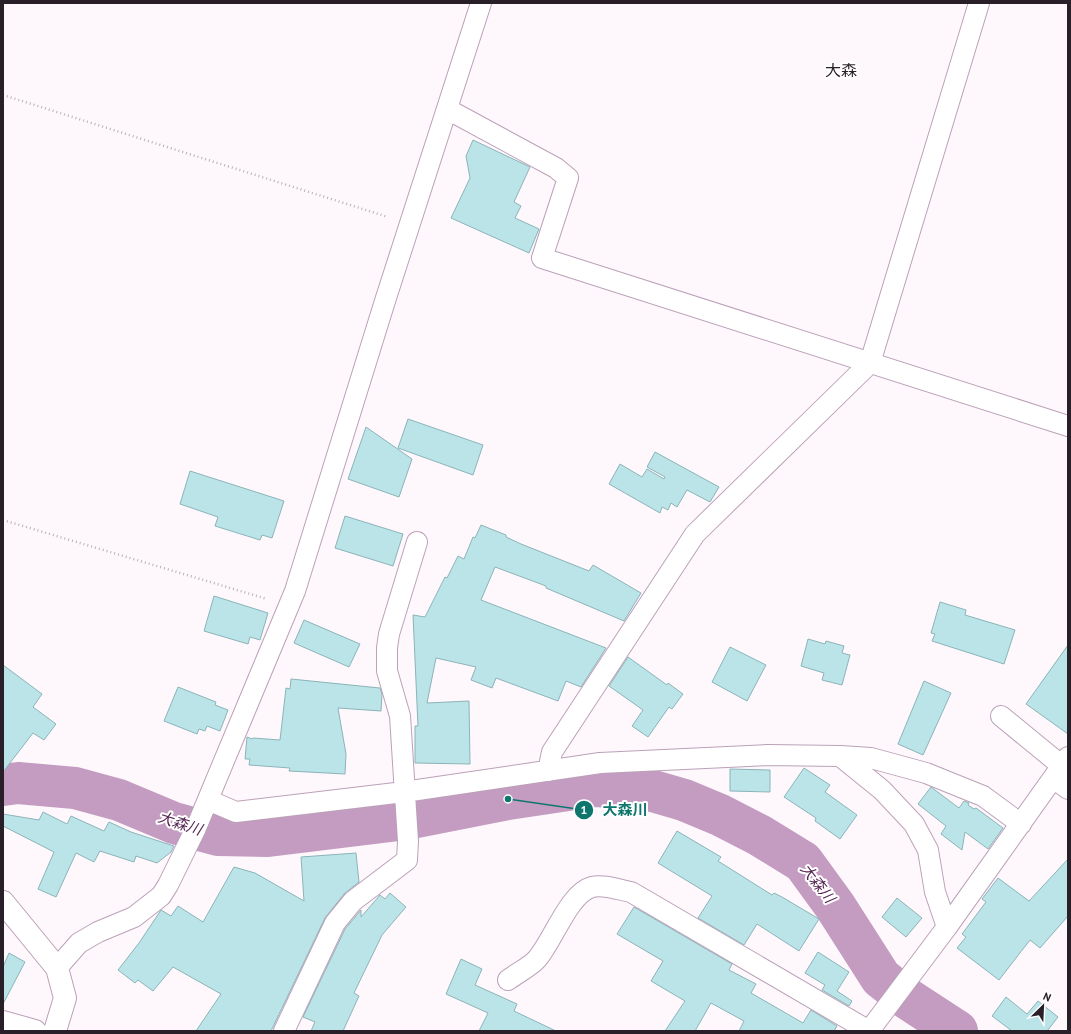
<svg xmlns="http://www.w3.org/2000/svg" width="1071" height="1034" viewBox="0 0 1071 1034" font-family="'PT Sans','Noto Sans JP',sans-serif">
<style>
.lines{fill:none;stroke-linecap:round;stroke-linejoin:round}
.river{stroke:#c49cc1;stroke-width:42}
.building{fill:#bae4e8;stroke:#8bb4b8}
.minor-casing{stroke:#bba1b8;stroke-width:22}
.tertiary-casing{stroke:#bba1b8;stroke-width:24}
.secondary-casing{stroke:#bba1b8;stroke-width:24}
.path{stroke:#b8b1b7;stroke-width:2.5;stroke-dasharray:1 3;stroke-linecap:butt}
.minor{stroke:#fff;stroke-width:20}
.tertiary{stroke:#fff;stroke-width:22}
.secondary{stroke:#fff;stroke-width:22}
.labels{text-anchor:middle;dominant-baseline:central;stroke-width:4;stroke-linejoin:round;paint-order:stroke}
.water-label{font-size:15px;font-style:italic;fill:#562554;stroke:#fff}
.quarter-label{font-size:16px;fill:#291f28;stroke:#fff}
.leader{fill:none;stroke:#0f766e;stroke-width:1.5}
.callout-dot{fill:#0f766e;stroke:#fff;stroke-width:1.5}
.mark-label{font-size:12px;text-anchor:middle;font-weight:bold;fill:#fff}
.callout-label{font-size:15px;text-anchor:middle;font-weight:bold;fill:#0f766e;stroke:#fff;stroke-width:4;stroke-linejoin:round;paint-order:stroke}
</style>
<rect width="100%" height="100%" fill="#fef8fd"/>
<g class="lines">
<path class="river" d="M3,785L18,783L75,788L119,800L174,823L218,835L268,836L407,819L508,799L595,786L646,789L684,800L720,815L759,835L803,862L835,906L881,978L908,999L957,1031"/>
</g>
<path class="building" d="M473,140L530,167L514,202L521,206L515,218L539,229L529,253L451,218L470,178L466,156Z
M408,419L483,445L473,475L398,448Z
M366,427L412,459L399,497L348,479Z
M655,452L719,487L710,502L687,490L677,507L671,503L668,510L662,507L660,513L609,484L620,464L642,477L647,469L664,479L665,477L647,467Z
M190,471L284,501L272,538L262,535L260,540L215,526L218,517L180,504Z
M345,516L403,534L393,566L335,548Z
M481,525L506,535V537L521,544L589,571L593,565L641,593L624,621L546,588V586L495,567L481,600L606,648L581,687L566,681L558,701L496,678L492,688L471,680L476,667L436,658L427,703L469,701L470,764L415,763V726H418L413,615L425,617L445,577L447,578L458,556L464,559L473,537L475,538Z
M214,596L268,613L260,640L250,637L248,644L204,631Z
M940,602L966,610L965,615L1015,630L1004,664L932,641L935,634L931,633Z
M304,620L360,644L349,667L294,643Z
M808,639L825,644L826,641L844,646L842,653L850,655L842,685L822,680L824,673L801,666Z
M1068,645V734L1026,704Z
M730,647L766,665L747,701L712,682Z
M628,657L667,685L668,683L683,694L672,709L669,707L648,737L632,726L643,710L609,686Z
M3,665L42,694L33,707L56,724L44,740L33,733L3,772Z
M291,679L380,688L382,694L381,711L338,708L346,754L345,774L289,771L290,768L249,765L250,759H245L247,737L252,739L253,738L280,740L286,688L290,689Z
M924,681L951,693L923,755L898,744Z
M178,687L216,702L215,705L228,710L220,731L207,726L205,731L199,729L197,734L164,721Z
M804,768L830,785L825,792L857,815L840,839L815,821L816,818L784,797Z
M730,769L770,770V792L730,791Z
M931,787L959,808L964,801L969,803L968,805L974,809L976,808L1003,828L988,849L965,832L962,850L941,834L946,826L918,804Z
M43,812L67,824L71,816L104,831L109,822L131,832L174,846L171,852L157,863L136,856L134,862L100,851L94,862L76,853L56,897L38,889L54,852L3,826V814L39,820Z
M677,831L721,857L718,861L772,895L774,893L782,897L819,919L799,951L757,924L744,945L698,918L712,896L658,863Z
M356,853L359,882L344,894L325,918L271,1031H196L221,994L173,967L153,991L138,980L135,983L118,970L139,943L161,910L171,916L178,906L203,922L234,867L255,873L304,901L301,857Z
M1068,859V916L1040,948L1030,940L999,980L957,948L966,937L962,934L986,902L982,899L998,878L1029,901Z
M390,893L406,907L382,935L354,993L359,996L343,1031H311L315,1022L303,1017L345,929L361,910V917L380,895L385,899Z
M897,898L922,918L906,937L882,917Z
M634,907L732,964L729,970L756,984L751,993L803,1023L811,1010L837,1026L834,1031H739L744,1021L711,1003L695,1031H665L685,1001L651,981L663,961L617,934Z
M818,952L849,972L837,991L852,1001L849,1006L822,990L825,985L805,973Z
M9,953L25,962L3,1004V967Z
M461,959L482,969L475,985L517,1004L514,1011L556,1031H479L488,1013L446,994Z
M1006,997L1027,1014L1038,1001L1058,1017L1048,1030L1049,1031H1012L992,1016Z"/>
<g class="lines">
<defs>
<path id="minor" d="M447,109L556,168L568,178L542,258L1068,426
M1001,716L1062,766
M840,756L882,790L914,824L928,850L935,892L947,927
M548,771L552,752L695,534L870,363L979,3
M1053,778L1068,789
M208,800L236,812L404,792L600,763L767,755L840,756L871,758L926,773L983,796L1021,824
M57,968L79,943L98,932L134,917L161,896L168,885L196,828L295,591L385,301L481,3
M508,980C517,973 530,967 537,959C553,941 569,893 592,887C603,884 620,890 631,892L869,1031
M284,1031L335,923L353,901L407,860L408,841L400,716L387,671V648L389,634L417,542
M869,1031L947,927L1068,757"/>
<path id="tertiary" d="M3,902L57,968L65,998L55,1031"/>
<path id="secondary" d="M3,1022L35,1031"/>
</defs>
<use href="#minor" class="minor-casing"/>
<use href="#tertiary" class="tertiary-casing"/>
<use href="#secondary" class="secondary-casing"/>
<path class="path" d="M3,95L388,217
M3,520L267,599"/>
<use href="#minor" class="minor"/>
<use href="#tertiary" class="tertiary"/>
<use href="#secondary" class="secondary"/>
</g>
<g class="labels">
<g class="water-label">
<text transform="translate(180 823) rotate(18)">大森川</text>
<text transform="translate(818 883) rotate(52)">大森川</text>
</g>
<g class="quarter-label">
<text x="841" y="70">大森</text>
</g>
</g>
<path class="leader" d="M508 799L584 810"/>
<g class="callout-dot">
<circle cx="508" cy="799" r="4"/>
<circle cx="584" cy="810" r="10"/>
</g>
<g class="mark-label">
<text x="584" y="814">1</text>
</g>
<g class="callout-label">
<text x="625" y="815">大森川</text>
</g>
<rect width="1071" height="1034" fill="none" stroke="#291f28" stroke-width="8"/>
<g transform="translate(1043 1006) rotate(24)" stroke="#ffffff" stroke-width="3" paint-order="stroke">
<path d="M0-3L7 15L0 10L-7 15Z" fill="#291f28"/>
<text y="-6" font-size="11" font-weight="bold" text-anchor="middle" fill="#291f28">N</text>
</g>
</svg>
